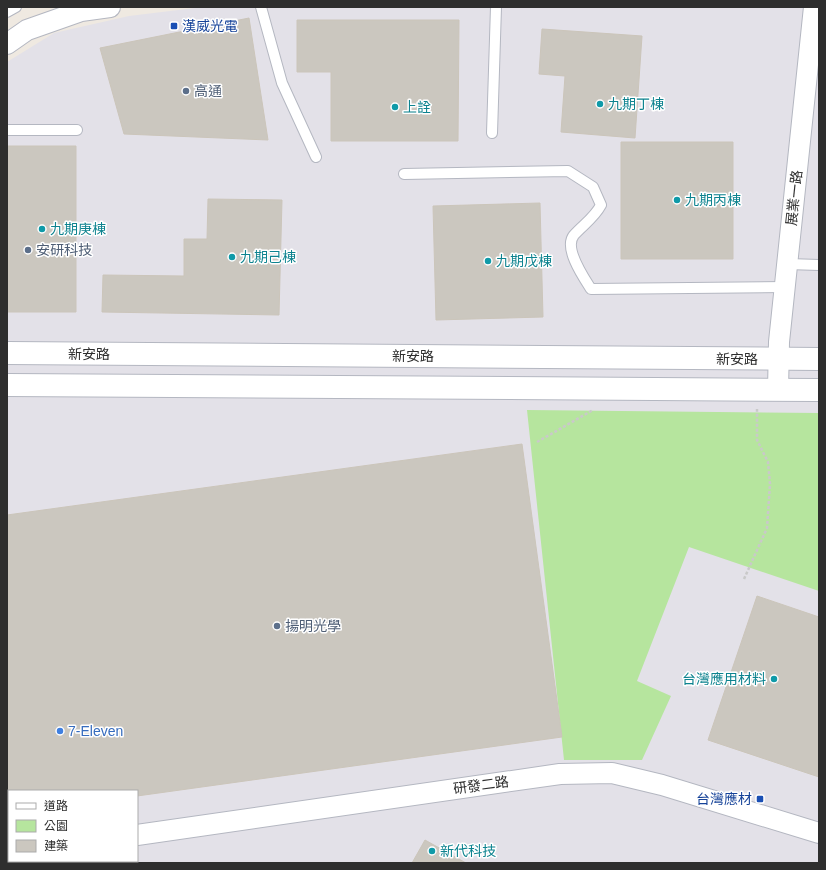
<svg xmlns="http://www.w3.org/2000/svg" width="826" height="870" viewBox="0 0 826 870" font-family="Arial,'Noto Sans TC',sans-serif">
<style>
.industrial{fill:#e3e1e8;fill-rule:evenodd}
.green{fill:#b6e59e}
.building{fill:#cbc7bf;stroke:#cbc5ba}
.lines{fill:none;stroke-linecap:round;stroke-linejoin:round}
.service-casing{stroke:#b4b7c1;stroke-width:12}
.minor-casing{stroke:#b4b7c1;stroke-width:22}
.tertiary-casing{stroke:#b4b7c1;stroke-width:24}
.path{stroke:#c9c9c9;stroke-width:2.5;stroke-dasharray:3 2;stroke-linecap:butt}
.service{stroke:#fff;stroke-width:10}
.minor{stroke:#fff;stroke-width:20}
.tertiary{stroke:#fff;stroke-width:22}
.transit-dot{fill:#1a4fb4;stroke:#fff;stroke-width:1.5}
.service-dot{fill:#5c6f8a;stroke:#fff;stroke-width:1.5}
.culture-dot{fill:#0f9aa8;stroke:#fff;stroke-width:1.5}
.shop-dot{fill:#3f7fe0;stroke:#fff;stroke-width:1.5}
.labels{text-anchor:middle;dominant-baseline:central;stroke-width:3;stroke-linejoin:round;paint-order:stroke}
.transit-label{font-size:14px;fill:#164399;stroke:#fff;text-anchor:start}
.service-label{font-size:14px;fill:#4e5e75;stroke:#fff;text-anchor:start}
.culture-label{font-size:14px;fill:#0d838f;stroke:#fff;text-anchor:start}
.street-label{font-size:14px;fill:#2e2e2e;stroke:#fff}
.shop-label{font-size:14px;fill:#366cbe;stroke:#fff;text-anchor:start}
</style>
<rect width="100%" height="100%" fill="#efe9e1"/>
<path class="industrial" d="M203,7H819V863H7V62L54,33L129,16ZM9,791H137V861H9Z"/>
<path class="green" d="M527,410L819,413V591L689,547L637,681L671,696L642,760H564Z"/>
<path class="building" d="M249,18L268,140L124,134L100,48Z
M297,20H459L458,141H331V72H297Z
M542,29L642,36L635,138L561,132L565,76L539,74Z
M621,142H733V259H621Z
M7,146H76V312H7Z
M208,199L282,200L279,315L102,312L103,275L184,276V239H207Z
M540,203L543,317L436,320L433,206Z
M522,444L562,737L137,796V791H9V813L7,814V515Z
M757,596L819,617V777L708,740Z
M425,840L466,863H412Z"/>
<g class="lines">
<defs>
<path id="service" d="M261,7L282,83L316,157
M7,12L16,7
M7,130H77
M492,133L496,7
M404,174L568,171L593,187L601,205C594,218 584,224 574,235C563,248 584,278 591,289L785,287
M788,264L819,265"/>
<path id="minor" d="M7,44L27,30L81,11L110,7
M778,390L779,342L814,7
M137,835L560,774L612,773L662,785L819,833
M7,854H9"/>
<path id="tertiary" d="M7,353L819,359
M7,385L819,390"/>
</defs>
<use href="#service" class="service-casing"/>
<use href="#minor" class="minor-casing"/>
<use href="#tertiary" class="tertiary-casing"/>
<path class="path" d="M537,442L593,410
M744,579L767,528L770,484L768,462L757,440V409"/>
<use href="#service" class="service"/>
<use href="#minor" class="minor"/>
<use href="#tertiary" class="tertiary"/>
</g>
<g class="transit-dot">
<rect x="170" y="22" width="8" height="8" rx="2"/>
<rect x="756" y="795" width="8" height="8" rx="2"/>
</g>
<g class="service-dot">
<circle cx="186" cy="91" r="4"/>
<circle cx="28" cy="250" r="4"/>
<circle cx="277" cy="626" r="4"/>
</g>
<g class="culture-dot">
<circle cx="600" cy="104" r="4"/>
<circle cx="395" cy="107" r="4"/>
<circle cx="677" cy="200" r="4"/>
<circle cx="42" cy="229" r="4"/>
<circle cx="232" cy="257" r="4"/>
<circle cx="488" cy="261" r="4"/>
<circle cx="774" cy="679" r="4"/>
<circle cx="432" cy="851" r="4"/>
</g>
<circle class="shop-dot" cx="60" cy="731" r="4"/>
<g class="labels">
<g class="transit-label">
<text x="182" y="26">漢威光電</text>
<text x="752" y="799" text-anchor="end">台灣應材</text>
</g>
<g class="service-label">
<text x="194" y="91">高通</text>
<text x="36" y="250">安研科技</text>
<text x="285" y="626">揚明光學</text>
</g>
<g class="culture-label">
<text x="608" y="104">九期丁棟</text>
<text x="403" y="107">上詮</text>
<text x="685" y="200">九期丙棟</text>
<text x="50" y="229">九期庚棟</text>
<text x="240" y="257">九期己棟</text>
<text x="496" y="261">九期戊棟</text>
<text x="766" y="679" text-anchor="end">台灣應用材料</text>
<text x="440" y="851">新代科技</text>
</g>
<g class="street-label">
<text transform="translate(794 198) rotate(-84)">展業一路</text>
<text x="89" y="354">新安路</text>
<text x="413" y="356">新安路</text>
<text x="737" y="359">新安路</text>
<text transform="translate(481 785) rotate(-8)">研發二路</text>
</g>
<g class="shop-label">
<text x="68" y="731">7-Eleven</text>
</g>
</g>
<rect width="826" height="870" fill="none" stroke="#2e2e2e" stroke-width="16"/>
<rect x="8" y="790" width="130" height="72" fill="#ffffff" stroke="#ababab"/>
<rect x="16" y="803" width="20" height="6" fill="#ffffff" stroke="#ababab"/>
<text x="44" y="810" font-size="12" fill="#2e2e2e">道路</text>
<rect x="16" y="820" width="20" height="12" fill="#b6e59e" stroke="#ababab"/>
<text x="44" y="830" font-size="12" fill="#2e2e2e">公園</text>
<rect x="16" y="840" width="20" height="12" fill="#cbc7bf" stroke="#ababab"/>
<text x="44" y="850" font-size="12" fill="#2e2e2e">建築</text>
</svg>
